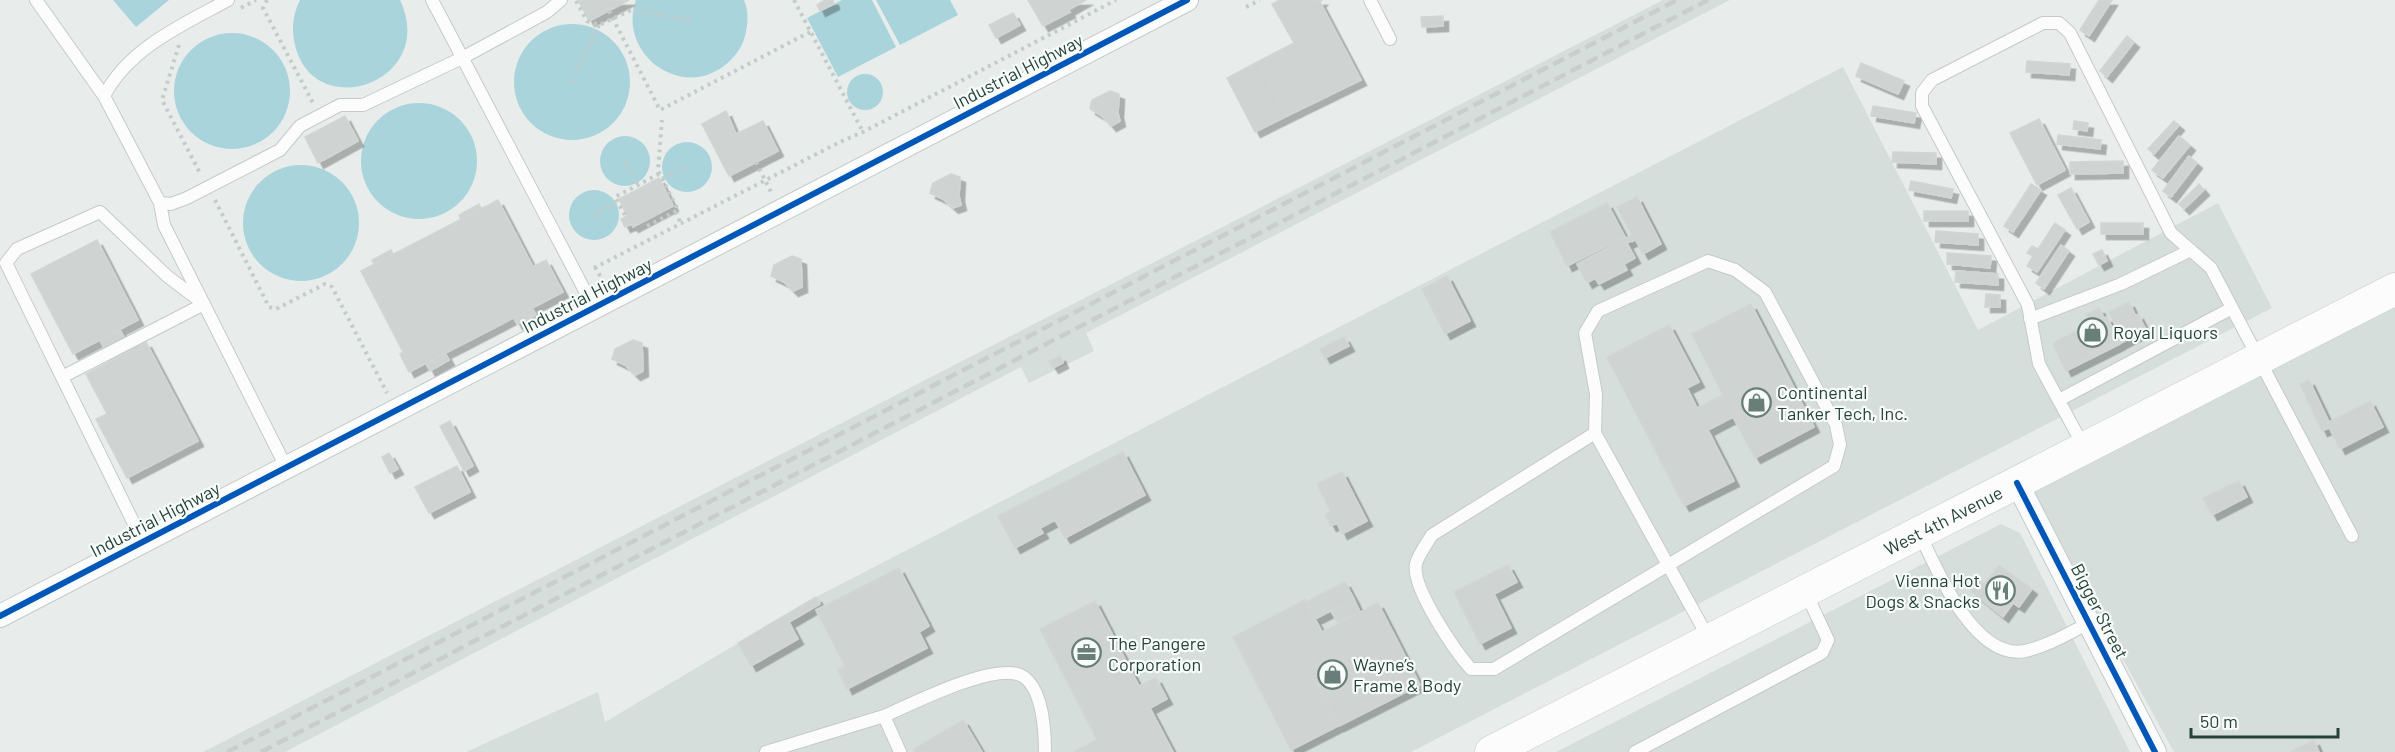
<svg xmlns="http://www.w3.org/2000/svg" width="2395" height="752" viewBox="0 0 2395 752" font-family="Barlow,sans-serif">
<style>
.built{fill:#d6dedb}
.water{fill:#a9d4db}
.building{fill:#cfd4d2;stroke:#d1d6d4;stroke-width:1.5;filter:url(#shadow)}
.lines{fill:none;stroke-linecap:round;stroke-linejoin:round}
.lane-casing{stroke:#c5cac8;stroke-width:14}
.street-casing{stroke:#c5cac8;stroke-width:24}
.secondary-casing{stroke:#c3cbc8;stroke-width:33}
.path{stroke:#c3ccca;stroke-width:4;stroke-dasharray:3 4.5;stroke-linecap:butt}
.lane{stroke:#fcfcfc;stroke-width:12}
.street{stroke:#fcfcfc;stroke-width:22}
.secondary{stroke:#fcfcfc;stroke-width:32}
.rail{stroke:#c9cdcc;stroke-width:4.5;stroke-dasharray:12 6;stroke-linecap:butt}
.cycleway-casing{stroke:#f7fbf9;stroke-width:10}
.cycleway{stroke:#0057b8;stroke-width:6}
.labels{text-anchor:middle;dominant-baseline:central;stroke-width:4.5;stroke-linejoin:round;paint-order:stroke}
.street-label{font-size:18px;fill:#24423a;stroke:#f7fbf9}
.poi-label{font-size:18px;fill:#24423a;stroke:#f7fbf9;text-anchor:start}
</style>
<defs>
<filter id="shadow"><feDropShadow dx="5.5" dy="5.5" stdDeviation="0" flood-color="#0004"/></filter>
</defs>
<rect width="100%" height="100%" fill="#e8edeb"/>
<path class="built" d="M1663,0H1730L1086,333L1094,351L1029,383L1021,367L285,752H203Z
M1843,67L1978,330L2218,203L2272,308L1411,752H466L598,692L605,722L816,597Z
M2395,295V752H2174L2027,485Z
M2001,524L2020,533L2130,752H1556Z"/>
<path class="water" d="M113,0H169L136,27Z
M300,0H400C438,81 318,123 296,49C291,31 292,16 300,0Z
M636,0H744C749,12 748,24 745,36C742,48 734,58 724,66C679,100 617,52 636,0Z
M842,0H872L896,47L838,77L807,18Z
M876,0H950L958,15L900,45Z
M514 82a58 58 0 1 1 116 0a58 58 0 1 1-116 0Z
M174 91a58 58 0 1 1 116 0a58 58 0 1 1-116 0Z
M847 92a18 18 0 1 1 36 0a18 18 0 1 1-36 0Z
M361 161a58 58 0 1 1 116 0a58 58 0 1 1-116 0Z
M600 161a25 25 0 1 1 50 0a25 25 0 1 1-50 0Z
M662 167a25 25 0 1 1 50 0a25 25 0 1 1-50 0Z
M243 223a58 58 0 1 1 116 0a58 58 0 1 1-116 0Z
M569 215a25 25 0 1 1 50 0a25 25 0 1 1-50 0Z"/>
<path class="building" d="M578,0H629L589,21Z
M825,0H833L834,4L820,11L817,5Z
M1028,0H1086L1068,10L1070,12L1043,26Z
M1280,0H1322L1320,2L1361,80L1287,116L1259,61L1294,43L1272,4Z
M2099,0H2112L2089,36L2080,30Z
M1013,13L1020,25L996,38L989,25Z
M1443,16V26L1422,27L1421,17Z
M2127,36L2134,42L2107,77L2100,71Z
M1259,61L1287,116L1255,132L1227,78Z
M2027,61L2070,64L2069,75L2026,72Z
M1861,63L1904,81L1898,94L1856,76Z
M1110,91L1119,94L1118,113L1120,121L1111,126L1102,116L1090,109L1092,100Z
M1873,106L1916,113L1914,123L1871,116Z
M726,111L736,134L763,121L778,151L729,176L702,124Z
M345,116L358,141L318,163L305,137Z
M2039,119L2065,170L2037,185L2010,133Z
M2074,121L2088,123L2087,131L2073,129Z
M2174,121L2179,125L2154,154L2148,149Z
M2058,135L2101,140L2100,149L2057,144Z
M2179,136L2190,145L2163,178L2152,170Z
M1893,152L1936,153V164L1892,162Z
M2189,156L2197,163L2171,197L2163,191Z
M2123,161V173L2070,174V162Z
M951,174L960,177L959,196L961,205L953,208L943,199L930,193L933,183Z
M659,178L673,206L633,227L632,224L625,227L621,219L627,216L619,199Z
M1911,181L1953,189L1951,198L1909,190Z
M2031,184L2041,190L2013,232L2004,226Z
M2199,184L2204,190L2184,209L2179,204Z
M2071,188L2089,222L2077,229L2058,195Z
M1637,197L1661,244L1643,254L1635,239L1627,243L1635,258L1624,264L1627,270L1599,284L1595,278L1587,283L1577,264L1632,235L1617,207Z
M498,200L533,267L546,260L563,292L409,372L400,354L403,352L361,271Z
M1607,203L1625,237L1567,266L1550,232Z
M479,204L481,208L461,219L459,215Z
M1924,211H1968V221H1924Z
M2055,223L2065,230L2037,272L2027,266L2033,256L2027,253L2032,246L2038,249Z
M2101,223H2143V234H2101Z
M1936,231L1978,234V245L1935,242Z
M97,240L138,320L73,354L31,274Z
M2061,245L2069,251L2044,289L2036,283Z
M391,250L393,254L374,264L372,260Z
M2102,250L2107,261L2099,265L2093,254Z
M1947,253L1991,256L1990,268L1947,264Z
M792,256L801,259L802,287L793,291L784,282L771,276L774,265Z
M1956,271L1998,274V285L1955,282Z
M1447,276L1470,321L1445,334L1422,289Z
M1986,294L2000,295V307H1985Z
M2129,302L2142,329L2122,339L2109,312Z
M1751,304L1814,427L1755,458L1733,417L1708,430L1734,481L1684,506L1607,357L1669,325L1699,382L1687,388L1697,408L1723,395L1692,334Z
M532,308L536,315L517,324L514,318Z
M2099,308L2116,342L2068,366L2056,341L2091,324L2086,314Z
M2138,314L2146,330L2121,343L2112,327L2116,325L2122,339L2142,329L2136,316Z
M2107,317L2120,344L2066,371L2053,344L2056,342L2068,366L2116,342L2104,318Z
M120,330L131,350L111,361L100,340Z
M1344,337L1349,346L1325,358L1320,349Z
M633,340L642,343L643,371L635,375L625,365L612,359L615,349Z
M146,342L198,441L127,478L96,419L107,414L86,374Z
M445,353L449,360L430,371L426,363Z
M1060,356L1063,363L1053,368L1049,361Z
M2309,380L2329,422L2327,423L2329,428L2322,431L2300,384Z
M2370,401L2383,427L2340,449L2327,423Z
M450,421L473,466L464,471L440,426Z
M1123,452L1145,495L1065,538L1055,520L1040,528L1043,533L1015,548L998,516Z
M389,453L398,469L390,473L382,457Z
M457,466L470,492L429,513L415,487Z
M1342,472L1367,521L1342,534L1337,523L1331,526L1325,515L1331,512L1317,484Z
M2239,481L2247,497L2212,515L2203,498Z
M1508,565L1517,582L1494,594L1511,628L1480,644L1454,592Z
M1999,565L2032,589L2019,607L2013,603L2003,617L1971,591L1979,581L1984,584Z
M899,568L929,626L919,632L927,648L847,689L838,670L845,666L816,610Z
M1345,582L1354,599L1315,619L1306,602Z
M816,597L820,604L789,622L798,639L751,666L738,643Z
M1354,599L1360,612L1338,623L1331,611Z
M1305,600L1322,632L1297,645L1338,726L1291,750L1233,637Z
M1095,601L1139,686L1156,678L1167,699L1150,708L1173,752H1074L1097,740L1040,629Z
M1378,603L1420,685L1339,726L1297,645Z
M963,720L982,752H916L914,749Z
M2314,740L2319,752H2290Z"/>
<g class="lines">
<defs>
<path id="lane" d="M36,0L104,96L160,203L164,225L286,467
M432,0L594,308
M1370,0L1390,39
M104,96C129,48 182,25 228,0
M160,203L171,204L187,198L280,150L300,126L340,105H363L462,58L547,12L561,0
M2030,319L2121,284L2191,250
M62,377L204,304L167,276L100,212L17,249L6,263L143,542
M2059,400L2232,308
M1595,433L1432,535C1427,543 1418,555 1416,564C1411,587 1455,651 1471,669H1494L1834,466L1840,445L1836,425L1765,292L1735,270L1708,261L1598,311L1585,333L1596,394L1595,433L1709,639
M2084,447L2039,364L2028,305L1922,106V93L1932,80L2043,23H2059L2070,33L2171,233L2211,268L2352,536
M1920,534C1936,569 1975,661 2025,651C2048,646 2069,633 2089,623
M766,752L884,716
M900,752L884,716C912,704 999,659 1024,677C1043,691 1045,732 1045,752
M1635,752L1822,653L1828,640L1806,593"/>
<path id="street" d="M2017,483L2155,752
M0,616L1187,0"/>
<g id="secondary">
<path id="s1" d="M1491,752L2395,289"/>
</g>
</defs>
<use href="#lane" class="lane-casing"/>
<use href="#street" class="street-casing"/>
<use href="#secondary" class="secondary-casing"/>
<path class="path" d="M267,0L263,8L313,103
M794,0L863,132
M576,1L587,21L599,25L631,10L692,20
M1246,7L1260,0
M241,8L256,0
M609,11L660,110L810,32
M179,45L162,100L201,175
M572,82L599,25
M625,161L638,185
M756,162L772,194
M662,179L688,166
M215,200L269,307L276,309L325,284L332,287L387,393
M675,212L681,223
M594,215L618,202
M625,215L615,197L659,174
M647,226L678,210L658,171L662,120
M595,267L603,281
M594,268L840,142L863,132L1116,0"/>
<use href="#lane" class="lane"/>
<use href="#street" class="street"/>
<use href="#secondary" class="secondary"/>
<path class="rail" d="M227,752L1677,0
M261,752L1708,0"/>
<defs>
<path id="cycleway" d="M2017,483L2155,752
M0,616L1187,0"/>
</defs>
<use href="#cycleway" class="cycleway-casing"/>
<use href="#cycleway" class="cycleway"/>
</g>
<defs>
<symbol id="shop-ring" viewBox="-11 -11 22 22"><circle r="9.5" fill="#f7fbf9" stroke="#697e78" stroke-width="1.5"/><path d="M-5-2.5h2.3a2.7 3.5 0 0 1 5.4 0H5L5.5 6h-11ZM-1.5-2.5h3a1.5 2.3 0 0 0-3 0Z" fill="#697e78"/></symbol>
<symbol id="restaurant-ring" viewBox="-11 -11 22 22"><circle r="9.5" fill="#f7fbf9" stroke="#697e78" stroke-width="1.5"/><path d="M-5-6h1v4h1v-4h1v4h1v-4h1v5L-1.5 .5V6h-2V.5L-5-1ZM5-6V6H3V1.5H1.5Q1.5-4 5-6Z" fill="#697e78"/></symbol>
<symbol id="office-ring" viewBox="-11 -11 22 22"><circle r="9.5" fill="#f7fbf9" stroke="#697e78" stroke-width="1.5"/><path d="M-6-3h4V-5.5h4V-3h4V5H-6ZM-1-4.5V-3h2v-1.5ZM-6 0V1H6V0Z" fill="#697e78"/></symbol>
</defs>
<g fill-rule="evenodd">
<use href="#shop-ring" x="2076" y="316" width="33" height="33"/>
<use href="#shop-ring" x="1740" y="386" width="33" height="33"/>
<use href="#restaurant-ring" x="1984" y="574" width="33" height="33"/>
<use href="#office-ring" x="1070" y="636" width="33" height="33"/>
<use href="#shop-ring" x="1316" y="658" width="33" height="33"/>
</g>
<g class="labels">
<g class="street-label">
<text transform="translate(1018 71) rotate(-27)">Industrial Highway</text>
<text transform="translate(587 295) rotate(-27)">Industrial Highway</text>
<text transform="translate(155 519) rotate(-27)">Industrial Highway</text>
<text stroke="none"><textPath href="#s1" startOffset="508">West 4th Avenue</textPath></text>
<text transform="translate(2100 611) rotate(63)">Bigger Street</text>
</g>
<g class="poi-label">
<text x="2113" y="332">Royal Liquors</text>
<text x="1777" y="392">Continental<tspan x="1777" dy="21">Tanker Tech, Inc.</tspan></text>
<text x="1980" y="580" text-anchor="end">Vienna Hot<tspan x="1980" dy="21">Dogs &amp; Snacks</tspan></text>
<text x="1108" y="643">The Pangere<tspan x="1108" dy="21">Corporation</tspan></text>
<text x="1353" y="664">Wayne’s<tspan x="1353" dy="21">Frame &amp; Body</tspan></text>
</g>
</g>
<path d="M2191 728v9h147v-9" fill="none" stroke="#24423a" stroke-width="3"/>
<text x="2200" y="728" font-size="18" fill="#24423a" stroke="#f7fbf9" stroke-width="4.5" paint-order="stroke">50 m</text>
</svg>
